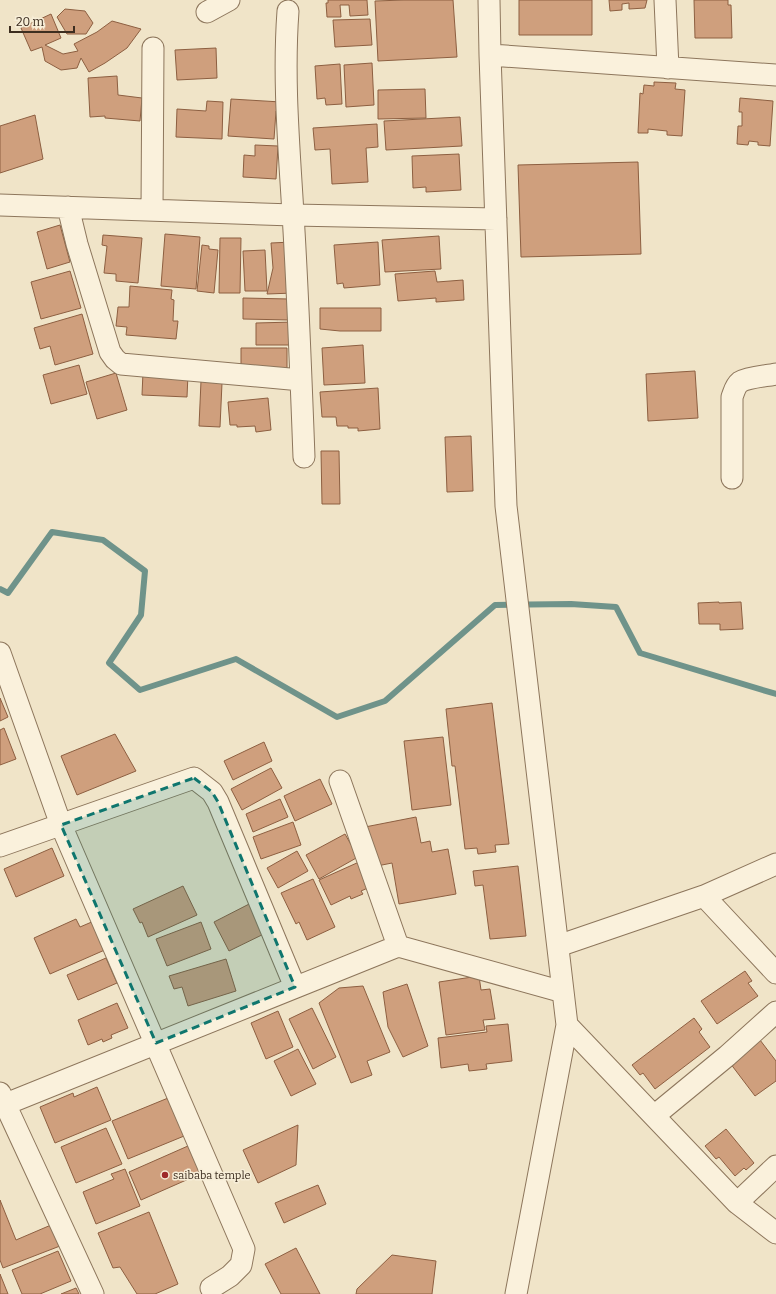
<svg xmlns="http://www.w3.org/2000/svg" width="776" height="1294" viewBox="0 0 776 1294" font-family="Bitter,serif">
<style>
.lines{fill:none;stroke-linecap:round;stroke-linejoin:round}
.stream{stroke:#6f938a;stroke-width:6}
.building{fill:#cf9f7d;stroke:#8d5f41}
.minor-casing{stroke:#8d765c;stroke-width:23}
.minor{stroke:#faf1dc;stroke-width:21}
.marked{fill:#0f766e;fill-opacity:0.2;stroke:#0f766e;stroke-width:3;stroke-dasharray:8 5;stroke-linejoin:round}
.poi-dot{fill:#9e2a2b;stroke:#f7eed8;stroke-width:1.5}
.labels{text-anchor:middle;dominant-baseline:central;stroke-width:3;stroke-linejoin:round;paint-order:stroke}
.poi-label{font-size:11px;fill:#3d2e20;stroke:#f7eed8;text-anchor:start}
</style>
<rect width="100%" height="100%" fill="#f0e4c8"/>
<g class="lines">
<path class="stream" d="M0,589L8,593L52,532L103,540L145,571L141,615L109,663L140,690L236,659L337,717L385,701L495,605L571,604L616,607L640,653L776,694"/>
</g>
<path class="building" d="M328,0H367L368,15L350,16L349,5H340L341,17H327L326,3H328Z
M404,0H453L457,57L378,61L375,1Z
M519,0H592V35H519Z
M609,0H647L645,8L629,9V3L622,4V10L610,11Z
M694,0H728V5H731L732,38H695Z
M65,9L85,11L93,23L86,34H67L57,17Z
M51,14L61,38L45,45L63,54L78,51L74,44L97,32L112,21L141,29L127,48L105,63L89,72L81,58L77,68L61,70L45,61L42,47L31,51L21,28Z
M370,19L372,45L335,47L333,20Z
M216,48L217,78L177,80L175,50Z
M372,63L374,105L346,107L344,65Z
M340,64L342,104L326,105L325,98L317,99L315,66Z
M117,76L118,95L142,98L140,121L105,118V116L90,117L88,78Z
M654,82L676,83L675,89L685,90L682,136L667,135V131L648,129V133H638L640,93L643,94L644,85L654,86Z
M425,89L426,118L378,119V90Z
M740,98L773,101L770,146L758,145V142L749,141L748,145L737,144L738,126H742V112H739Z
M231,99L281,102L280,112L276,111L274,139L228,136Z
M207,101L223,102L222,139L176,137L177,109L206,111Z
M35,115L43,159L0,173V126Z
M460,117L462,146L386,150L384,121Z
M377,124L378,147L366,148L368,182L332,184L330,149L315,150L313,128Z
M255,145L278,146L276,179L243,177L244,155L255,156Z
M459,154L461,190L426,192V187L413,188L412,156Z
M638,162L641,254L521,257L518,165Z
M60,225L70,262L47,269L37,232Z
M165,234L200,237L196,289L161,286Z
M103,235L142,238L138,283L116,281V274L104,273L107,246L102,245Z
M439,236L441,269L385,272L382,240Z
M220,238H241L240,293H219Z
M292,242L294,293L267,294L273,268L271,243Z
M378,242L380,285L344,288L343,283L337,284L334,245Z
M202,245L209,246V249L218,250L214,293L197,291Z
M265,250L267,291H245L243,251Z
M70,271L81,308L41,319L31,282Z
M435,271L437,282L463,280L464,300L436,302V298L398,301L395,274Z
M130,286L172,290L171,299L174,300L173,321H178L176,339L126,335L127,327L116,326L118,307H129Z
M243,298L289,299V320L243,319Z
M320,308H381V331H340L320,329Z
M82,314L93,354L55,365L50,346L40,349L34,328Z
M294,322L295,345H256V323Z
M363,345L365,383L324,385L322,348Z
M241,348H287V372H241Z
M79,365L87,394L51,404L43,375Z
M695,371L698,418L648,421L646,374Z
M143,372L188,374L187,397L142,395Z
M116,373L127,410L97,419L86,382Z
M201,381L222,383L220,427L199,426Z
M378,388L380,429L358,431V428H348V426H337L336,417H322L320,392Z
M268,398L271,430L256,432L255,426L237,427V425H230L228,402Z
M471,436L473,491L447,492L445,437Z
M321,451H339L340,504H322Z
M719,602V603L741,602L743,629L720,630V624H699L698,603Z
M0,698L8,717L0,721Z
M492,703L509,844L495,845L496,852L478,854L477,848L465,849L455,766H452L446,709Z
M4,728L16,759L0,765V730Z
M115,734L136,771L77,795L61,756Z
M443,737L451,805L412,810L404,741Z
M264,742L272,761L233,780L224,761Z
M271,768L282,788L242,810L231,789Z
M320,779L332,804L295,821L284,796Z
M280,799L288,817L253,832L246,814Z
M416,817L421,843L430,841L432,852L448,849L456,894L399,904L392,863L377,866L365,827Z
M293,822L301,845L261,859L253,837Z
M345,834L358,857L319,879L306,855Z
M52,848L64,876L16,897L4,869Z
M297,851L308,871L278,888L267,868Z
M359,862L370,887L361,891L363,894L351,899L350,896L331,905L319,880Z
M518,866L526,936L490,939L483,885L475,886L473,871Z
M313,879L335,927L307,940L299,922L296,924L281,893Z
M183,886L197,915L148,937L142,922L140,923L133,909Z
M255,901L270,931L229,951L214,922Z
M76,919L80,927L94,921L107,949L50,974L34,938Z
M201,922L211,949L167,966L156,939Z
M106,958L117,983L78,1000L67,975Z
M226,959L236,991L188,1006L182,987L174,989L169,976Z
M745,971L752,981L748,983L758,996L717,1024L701,1001Z
M479,976L481,990L490,989L495,1019L483,1020L485,1030L446,1035L439,982Z
M407,984L428,1046L403,1057L388,1027L383,992Z
M363,986L390,1052L367,1061L372,1075L351,1083L319,1003L339,988Z
M117,1003L128,1028L111,1035L112,1038L103,1042L102,1039L88,1045L78,1020Z
M312,1008L336,1057L313,1069L289,1019Z
M278,1011L293,1047L266,1059L251,1023Z
M694,1018L702,1029L699,1032L710,1047L655,1089L643,1073L640,1075L632,1065Z
M508,1024L512,1061L486,1064L487,1069L469,1071L468,1064L441,1068L438,1038L487,1032L486,1026Z
M760,1040L776,1061V1081L755,1096L730,1063Z
M298,1049L316,1084L291,1096L274,1061Z
M97,1087L111,1120L55,1143L40,1107L73,1093L74,1097Z
M173,1096L189,1134L128,1159L112,1121Z
M298,1125L296,1165L258,1183L243,1150Z
M106,1128L122,1164L76,1183L61,1147Z
M726,1129L754,1163L746,1170L744,1168L735,1176L719,1157L716,1159L705,1146Z
M197,1142L209,1170L141,1200L129,1172Z
M125,1169L140,1206L96,1224L83,1192L114,1179L111,1174Z
M318,1185L326,1204L284,1223L275,1203Z
M0,1200L16,1240L51,1225L60,1246L3,1268L0,1260Z
M149,1212L178,1284L155,1294H137L120,1267L113,1268L98,1233Z
M296,1248L320,1294H281L265,1264Z
M58,1251L71,1281L40,1294H22L12,1270Z
M392,1255L436,1261L432,1294H356L357,1289Z
M0,1274L8,1294H0Z
M76,1288L79,1294H61Z"/>
<g class="lines">
<defs>
<path id="minor" d="M489,0L490,55L506,506L567,1025L516,1294
M665,0L668,68
M288,11C283,79 289,146 293,214C298,295 301,376 304,457
M207,12L229,0
M490,55L776,75
M0,205L293,215L496,219
M68,207L77,244L110,352L115,359L121,364L301,380
M152,210L153,48
M732,478V397C734,392 735,386 740,382C748,377 767,376 776,374
M0,653L61,825L244,1249L241,1265L230,1276L211,1288
M340,781L398,946
M0,846L194,778L212,792L218,802L295,987
M704,896L776,864
M558,946L704,896L776,973
M567,1025L737,1203L776,1166
M0,1093L93,1294
M6,1104L398,946L563,992
M654,1116L727,1056L776,1012
M737,1203L776,1233"/>
</defs>
<use href="#minor" class="minor-casing"/>
<use href="#minor" class="minor"/>
</g>
<path class="marked" d="M194,778L212,792L218,802L295,987L156,1043L61,825Z"/>
<circle class="poi-dot" cx="165" cy="1175" r="4"/>
<g class="labels">
<g class="poi-label">
<text x="173" y="1175">saibaba temple</text>
</g>
</g>
<path d="M10 26v6h64v-6" fill="none" stroke="#3d2e20" stroke-width="2"/>
<text x="16" y="26" font-size="12" fill="#3d2e20" stroke="#f7eed8" stroke-width="3" paint-order="stroke">20 m</text>
</svg>
